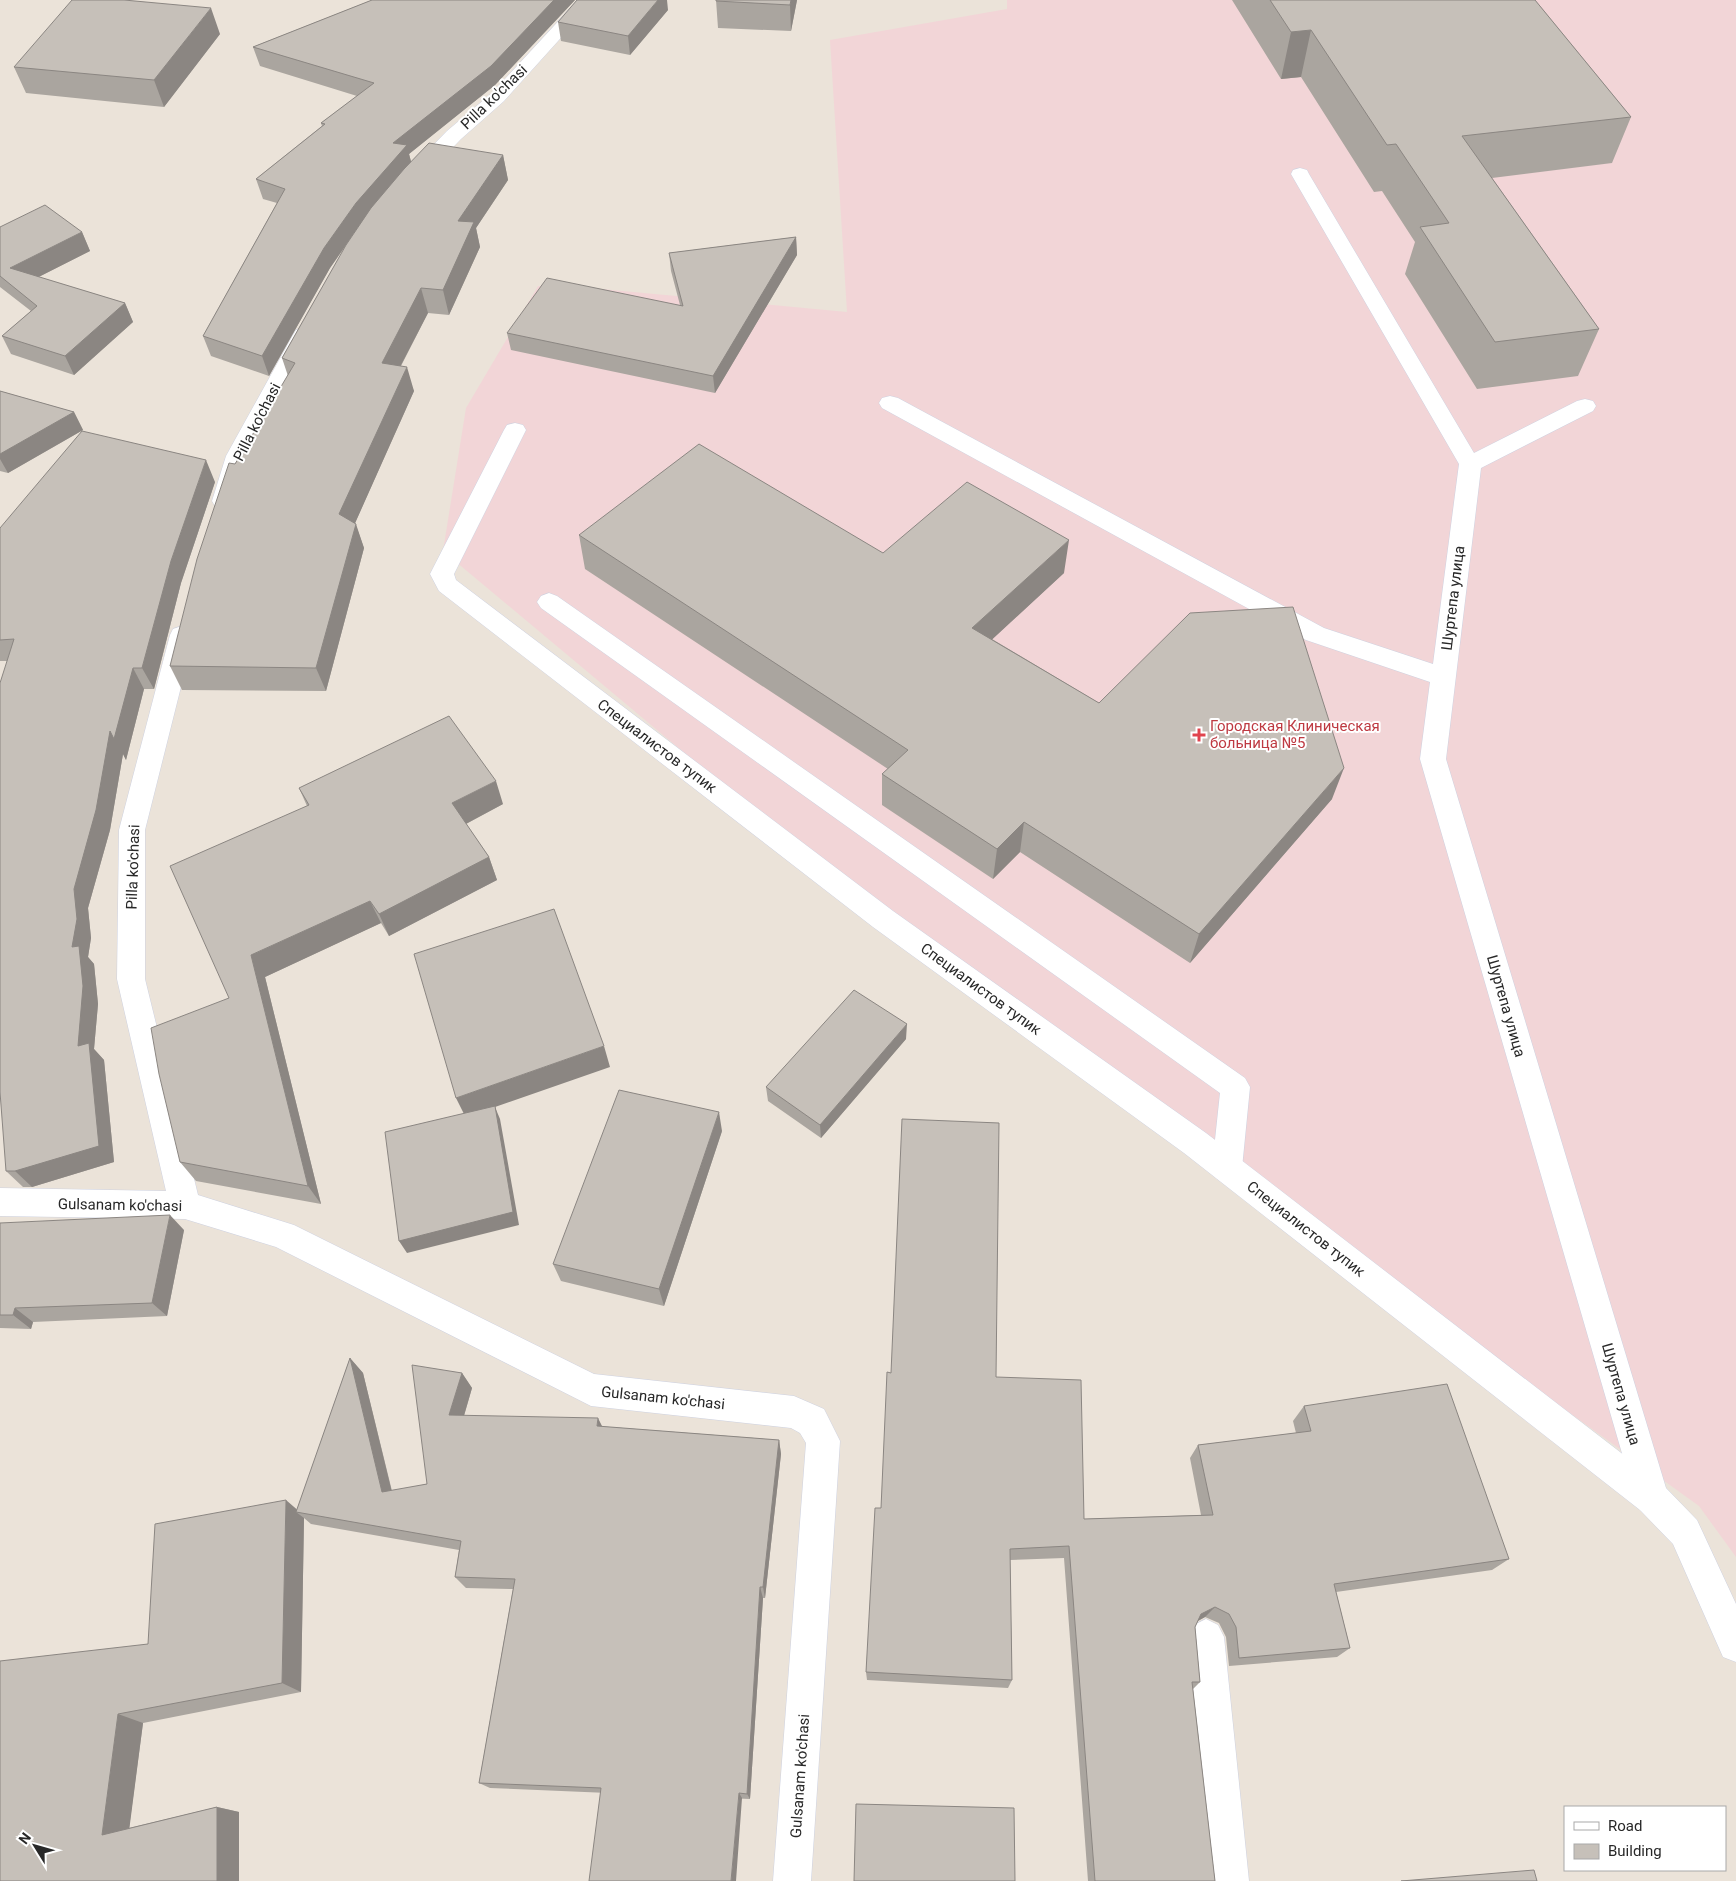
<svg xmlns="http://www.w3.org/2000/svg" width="1736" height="1881" viewBox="0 0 1736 1881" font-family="Roboto,sans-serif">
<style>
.medical{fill:#f2d5d7}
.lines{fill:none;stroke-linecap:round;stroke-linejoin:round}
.service-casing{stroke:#ced2e1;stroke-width:1}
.minor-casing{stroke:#ced2e1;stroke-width:1}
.service{fill:#fff;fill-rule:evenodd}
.minor{fill:#fff;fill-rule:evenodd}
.wall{fill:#aaa59f}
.shaded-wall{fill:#8b8682}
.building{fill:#c6c0b9;stroke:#8b8682}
.health-dot{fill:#e0444e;stroke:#fff;stroke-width:2}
.labels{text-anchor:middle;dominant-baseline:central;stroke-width:4;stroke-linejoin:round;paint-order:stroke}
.street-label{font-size:15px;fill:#282828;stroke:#fff}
.health-label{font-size:15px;fill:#be3a42;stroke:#fff;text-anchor:start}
</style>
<rect width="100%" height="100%" fill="#ebe3d9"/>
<path class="medical" d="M1007,0H1736V1557L1699,1506L883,919L443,551L466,408L538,286L580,287L847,312L830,40L1007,9Z"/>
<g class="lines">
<defs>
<path id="service" d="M1300,168L1307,170L1309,174L1474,453L1577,401L1585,399L1593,401L1596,406L1593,411L1481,468L1446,759L1669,1498L1664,1510L1652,1515L1640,1510L1635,1498L1420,759L1430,682L1306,640L882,408L879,403L882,398L890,396L898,398L1324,628L1433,664L1459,464L1291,174L1293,170Z
M549,593L557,596L1245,1078L1250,1087L1242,1168L1238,1178L1227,1182L1216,1178L1212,1168L1220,1093L541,608L537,602L541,596Z
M1206,1619L1218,1625L1224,1637L1249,1881H1211L1188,1637L1194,1625Z"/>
<path id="minor" d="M578,0H595L504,101L461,139L425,176L418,178L411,176L409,172L411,168L447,131L492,93Z
M303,328L310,330L313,335L248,456L234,501L231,506L223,509L215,506L212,501L226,456L293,335L296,330Z
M515,423L523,425L526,430L454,574L456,580L893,911L1206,1133L1664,1486L1697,1520L1736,1604V1662L1723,1657L1673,1544L1640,1510L1184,1153L873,927L439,591L430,574L504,430L507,425Z
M182,626L191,629L194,635L145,830V979L198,1195L294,1225L594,1374L794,1396L824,1409L840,1441L811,1881H773L806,1443L800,1433L791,1428L591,1406L276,1247L185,1219L0,1216V1188L166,1191L117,979L119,830L170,635L173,629Z"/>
</defs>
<use href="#service" class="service-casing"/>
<use href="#minor" class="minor-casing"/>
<use href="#service" class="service"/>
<use href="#minor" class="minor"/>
</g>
<path class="wall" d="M372,0H575L495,85L409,154L411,162L503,155L508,180L476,228L480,247L449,315L428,313L401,366L414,391L355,523L364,548L326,691L182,690L170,666L235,464L288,376L282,358L345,247L330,268L269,376L211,356L203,336L277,203L263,199L256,179L322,126L321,123L357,96L260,66L253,47Z
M716,0H797L791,31L718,28Z
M1232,0H1535L1631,117L1612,163L1492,178L1599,329L1578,376L1477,389L1405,274L1415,242L1382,191L1374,192L1301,77L1281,79Z
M668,10L630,55L561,41L558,22Z
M220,34L164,107L26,93L14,67Z
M0,227L82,232L90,251L38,277L125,303L133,322L74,375L11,354L2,336L31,311L0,287Z
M796,237L797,255L715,393L511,350L507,333L680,305L671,271L669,253Z
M0,391L74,412L83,430L8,473L0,471Z
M215,482L181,583L154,689H144L126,760L123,754L110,830L88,908L91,938L88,957L94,964L98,1004L94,1049L104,1060L114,1162L32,1187H23L6,1171L7,661H0V528Z
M579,535L883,553L1064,573L992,639L1099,703L1332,799L1190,963L1020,852L993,879L882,805V774L888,769L585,569Z
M299,788L503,804L466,824L489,857L497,880L389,936L381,923L265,977L321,1204L196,1181L180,1162L229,998L307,806Z
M906,1039L821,1138L768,1101L766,1087Z
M722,1131L664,1306L561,1281L553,1264Z
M0,1223L184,1230L167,1316L33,1322L31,1329L0,1328Z
M350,1358L363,1373L392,1491L427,1484L462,1373L472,1388L464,1416L779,1440L781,1454L765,1598H763L750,1799L490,1788L479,1783L513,1589L466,1588L455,1577L459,1550L311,1524L304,1518L301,1692L143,1723L129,1828L217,1807L239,1812V1881H0L148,1644L297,1510Z
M996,1377L1084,1519L1201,1515L1190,1458L1198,1445L1296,1433L1293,1421L1304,1406L1509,1559L1492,1570L1336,1592L1350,1648L1337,1657L1229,1666L1226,1637L1219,1623L1205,1617L1198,1621L1195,1627L1200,1682L1193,1689L1215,1881H1088L1064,1558L1010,1560L1012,1680L1008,1688L867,1680L866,1672L881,1508Z"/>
<path class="shaded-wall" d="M554,0H575L495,85L409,154L412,165L361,223L330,268L269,376L262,356L324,248L356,203L393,143Z
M658,0H667L668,10L630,55L628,36Z
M791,0H797L791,31L790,5Z
M211,8L220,34L164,107L154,80Z
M1311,30L1301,77L1281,79L1291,32Z
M503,155L508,180L476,228L480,247L449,315L443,290L458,221Z
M82,232L90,251L19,287L10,268Z
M796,237L797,255L715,393L713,376Z
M421,288L428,313L389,388L382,363Z
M125,303L133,322L74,375L65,356Z
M407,367L414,391L348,539L339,514Z
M74,412L83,430L8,473L0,459V454Z
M206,460L215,482L181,583L154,689L142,668L171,561Z
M356,524L364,548L326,691L316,668Z
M1069,540L1064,573L970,660L972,628Z
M133,668L144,689L126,760L123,754L110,830L88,908L91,938L88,957L94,964L98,1004L94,1049L104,1060L114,1162L32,1187L15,1171L78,1046L72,947L74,889L110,731Z
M1344,768L1332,799L1190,963L1199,934Z
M496,781L503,804L460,827L452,803Z
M1024,822L1020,852L993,879L997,849Z
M489,857L497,880L389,936L379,914Z
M370,901L381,923L265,977L321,1204L308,1186L251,955Z
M907,1024L906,1039L821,1138L820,1125Z
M604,1046L610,1067L495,1107L500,1119L519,1225L407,1253L399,1241L466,1118L456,1098Z
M719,1112L722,1131L664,1306L659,1289Z
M170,1215L184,1230L167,1316L152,1303Z
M15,1308L33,1322L31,1329L13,1315Z
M350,1358L363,1373L395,1505L382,1492Z
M462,1373L472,1388L460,1429L449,1415Z
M598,1418L605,1432L597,1426Z
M779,1440L781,1454L765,1598L763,1587Z
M286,1500L301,1513L296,1512L304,1518L301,1692L282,1683Z
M760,1587L763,1598L750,1799L747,1794Z
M1215,1607L1205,1617L1192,1624L1201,1614Z
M118,1714L143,1723L128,1839L102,1835Z
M739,1793L742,1798L736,1881H731Z
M217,1807L239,1812V1881H217Z"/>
<path class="building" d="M72,0H124L211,8L154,80L14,67Z
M372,0H554L491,66L393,143L407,145L356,203L324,248L262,356L203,336L285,189L256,179L325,124L321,123L374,83L253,47Z
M577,0H658L628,36L558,22Z
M716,0H791L790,5L716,1Z
M1270,0H1535L1631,117L1462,136L1599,329L1495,342L1420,227L1449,223L1396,144L1387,145L1311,30L1291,32Z
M429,143L503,155L458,221L474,222L443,290L421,288L382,363L407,367L339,514L356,524L316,668L170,666L197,559L229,463L235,464L295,363L282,358L346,245L371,208L404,169Z
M45,205L82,232L10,268L125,303L65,356L2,336L37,306L0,276V227Z
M796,237L713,376L507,333L547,278L683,306L669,253Z
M0,391L74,412L0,454Z
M82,431L206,460L171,561L142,668H133L114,739L110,731L96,810L74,889L77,919L72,947L79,946L83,986L78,1046L89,1043L99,1146L15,1171H6L0,1092V683L14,639L0,640V528Z
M699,444L883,553L967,482L1069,540L972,628L1099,703L1190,613L1293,607L1344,768L1199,934L1024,822L997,849L882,774L908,750L579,535Z
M449,716L496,781L452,803L489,857L379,914L370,901L251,955L308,1186L180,1162L159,1074L151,1028L229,998L170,866L309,805L299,788Z
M554,909L604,1046L456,1098L414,954Z
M854,990L907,1024L820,1125L766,1087Z
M619,1090L719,1112L659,1289L553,1264Z
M495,1106L513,1212L399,1241L385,1132Z
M902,1119L999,1123L996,1377L1081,1380L1084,1519L1213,1515L1198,1445L1311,1431L1304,1406L1447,1384L1509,1559L1334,1584L1350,1648L1239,1658L1236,1627L1229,1614L1215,1607L1201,1614L1195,1627L1200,1682H1192L1215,1881H1095L1069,1546L1010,1549L1012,1680L866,1672L875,1508H881L887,1372L891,1373Z
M170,1215L152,1303L15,1308L13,1315H0V1223Z
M350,1358L382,1492L427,1484L412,1365L462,1373L449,1415L598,1418L597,1426L779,1440L763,1587H760L747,1794L739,1793L731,1881H589L601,1788L479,1783L515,1579L455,1577L461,1541L296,1512Z
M286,1500L282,1683L118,1714L102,1835L217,1807V1881H0V1661L148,1644L155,1524Z
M856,1804L1014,1808L1015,1881H854Z
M1534,1870L1537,1881H1401Z"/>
<path class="health-dot" d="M1196.5 727.5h5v5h5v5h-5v5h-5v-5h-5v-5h5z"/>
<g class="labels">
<g class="street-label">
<text transform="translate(494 97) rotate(-44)">Pilla ko'chasi</text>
<text transform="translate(257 422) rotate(-63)">Pilla ko'chasi</text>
<text transform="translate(1453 598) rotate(-83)">Шуртепа улица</text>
<text transform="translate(657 746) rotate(37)">Специалистов тупик</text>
<text transform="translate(133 867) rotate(-88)">Pilla ko'chasi</text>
<text transform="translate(981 989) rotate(36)">Специалистов тупик</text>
<text transform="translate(1506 1006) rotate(74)">Шуртепа улица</text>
<text transform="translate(120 1205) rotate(1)">Gulsanam ko'chasi</text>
<text transform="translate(1306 1229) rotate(38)">Специалистов тупик</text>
<text transform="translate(1621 1394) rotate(74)">Шуртепа улица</text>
<text transform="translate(663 1398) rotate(6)">Gulsanam ko'chasi</text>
<text transform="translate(800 1776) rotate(-86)">Gulsanam ko'chasi</text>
</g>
<g class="health-label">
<text x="1210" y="726">Городская Клиническая<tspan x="1210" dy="17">больница №5</tspan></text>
</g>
</g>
<rect x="1564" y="1806" width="162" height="65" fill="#ffffff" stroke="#a9a9a9"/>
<rect x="1574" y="1822" width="25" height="8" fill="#ffffff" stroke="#a9a9a9"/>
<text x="1608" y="1831" font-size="15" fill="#282828">Road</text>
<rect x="1574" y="1844" width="25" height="15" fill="#c6c0b9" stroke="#a9a9a9"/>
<text x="1608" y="1856" font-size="15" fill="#282828">Building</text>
<g transform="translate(35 1846) rotate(307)" stroke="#ffffff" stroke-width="4" paint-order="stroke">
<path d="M0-4L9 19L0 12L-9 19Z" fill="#282828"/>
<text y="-8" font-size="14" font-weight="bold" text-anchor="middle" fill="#282828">N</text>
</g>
</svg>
